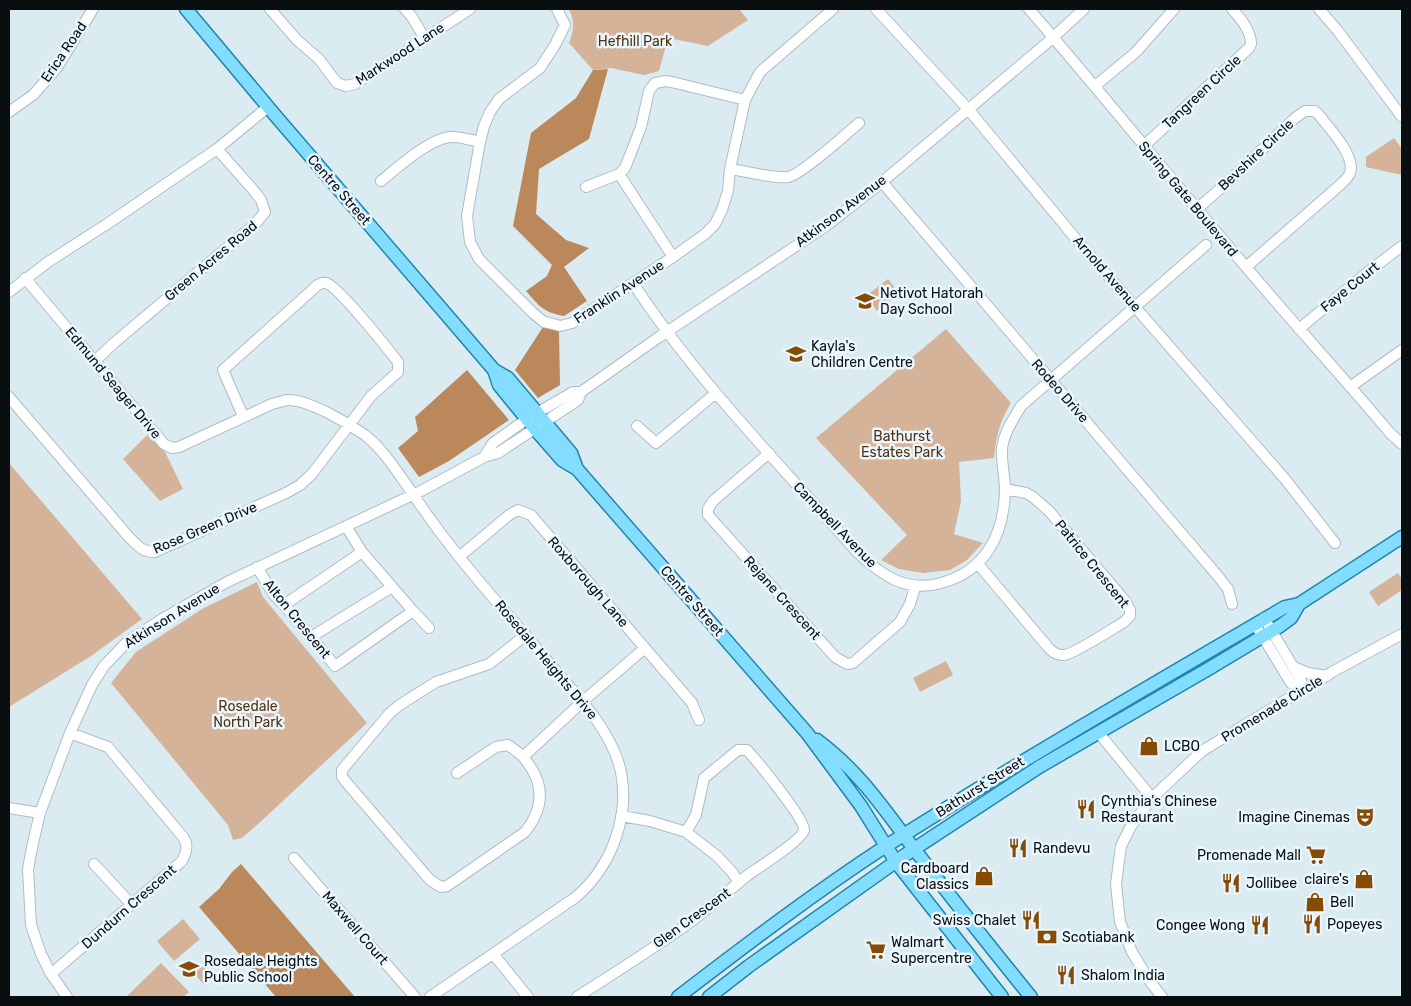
<svg xmlns="http://www.w3.org/2000/svg" width="1411" height="1006" viewBox="0 0 1411 1006" font-family="Rubik,sans-serif">
<style>
.green{fill:#d4b399}
.water{fill:#bb885c}
.lines{fill:none;stroke-linecap:round;stroke-linejoin:round}
.minor-casing{stroke:#aebdc4;stroke-width:12}
.major-casing{stroke:#2286ab;stroke-width:15}
.minor{stroke:#fff;stroke-width:10}
.major{stroke:#83ddff;stroke-width:12}
.labels{text-anchor:middle;dominant-baseline:central;stroke-width:5;stroke-linejoin:round;paint-order:stroke}
.park-label{font-size:14px;fill:#54310e;stroke:#ebf7fe}
.street-label{font-size:14px;fill:#090e10;stroke:#ebf7fe}
.poi-label{font-size:14px;fill:#090e10;stroke:#ebf7fe;text-anchor:start}
</style>
<rect width="100%" height="100%" fill="#dbebf2"/>
<path class="green" d="M569,9H739L748,20L708,46L668,38L659,71L644,75L611,68L593,70L569,43C574,30 575,22 569,9Z
M1394,138L1402,149V175L1366,167V157Z
M888,279L899,293L877,311L866,296Z
M946,329L1011,403C1000,420 996,437 994,458L959,462L961,501L954,534L983,543L967,560L950,570L923,573L899,569L881,560L907,535L816,438Z
M147,435L165,452L183,489L160,501L123,459Z
M9,463L142,619L91,656L9,707Z
M1398,573L1402,579V590L1378,606L1369,592Z
M257,582L263,597L367,723L257,825L242,838L233,840L228,825L111,683L136,652L202,609Z
M946,661L953,675L920,692L913,678Z
M183,919L200,939L174,961L157,941Z
M161,963L189,992L183,997H126Z
M204,965L214,977L204,985L194,973Z"/>
<path class="water" d="M608,69L589,139L539,169L536,214L566,240L589,248L564,267L587,301L564,316C543,312 540,307 526,291L547,276L552,265L513,226L531,133L576,98L593,70Z
M543,327L559,331L560,385L538,398L515,370Z
M467,370L509,420L449,461L419,477L398,448L418,431L415,417Z
M241,864L355,997H276L199,907L219,889L232,872Z"/>
<g class="lines">
<defs>
<path id="minor" d="M270,9L297,40L319,59L337,83L346,86L355,84L470,9
M405,9L412,17L425,39
M557,9L565,25L555,45L540,68L499,99L490,112L484,126L480,142L467,216L470,242L479,259L533,313L544,322L553,324L560,326L572,323L673,257L705,234L715,224L722,210L728,191L730,169L745,100L760,72L833,9
M876,9L968,109L1081,245L1285,479L1335,543
M1029,9C1102,94 1173,181 1246,267C1293,323 1343,377 1390,433L1402,444
M1319,9L1338,31L1402,117
M1095,86L1136,52L1174,9
M9,112L33,95L56,69L93,9
M1144,146L1249,48L1251,44C1251,30 1240,18 1232,9
M730,169C745,171 774,179 788,177C801,175 846,134 859,123
M619,174L673,257
M381,181C397,168 429,139 450,137C459,136 471,140 480,142
M882,182L1217,575L1228,589L1232,604
M586,187L619,174L625,168L641,127L649,91L655,83L666,81L676,83L745,100
M1197,209L1229,181L1295,118L1305,111H1315L1319,115C1329,128 1356,156 1350,173C1348,178 1344,181 1340,185L1246,267
M25,278L164,444L172,448L179,447L272,404C277,403 282,401 287,400C308,399 348,423 365,435C384,450 397,472 411,491C426,514 443,537 460,558C489,594 520,629 551,665C576,695 607,725 619,764C632,812 613,865 576,897L430,997
M633,283C697,381 780,464 857,552C881,575 906,593 941,583C986,571 1004,534 1005,490C1005,476 1001,462 1002,448C1004,432 1013,420 1021,406L1206,245
M9,292L48,262L110,222L217,149L268,107
M1299,329L1369,271L1402,246
M95,361L114,343L255,224L265,212L261,200L255,192L217,149
M1350,387L1402,350
M9,397L128,536C136,544 143,553 155,552L286,493L300,485L312,474L371,396L398,372V362C388,349 337,285 326,283C320,281 314,288 310,292L223,370L243,416
M637,426L656,443L716,393
M769,453L713,501L708,509V515L835,657L847,664L853,663L900,622L910,604L915,587
M484,457L493,443L527,419L573,392H581
M459,557L509,515L518,510L531,515L692,703L699,720
M978,564L1047,646C1051,651 1056,656 1064,655C1072,655 1114,628 1124,622L1130,616V610L1126,602L1049,511L1033,497L1026,493L1005,489
M257,567L274,595L284,605L335,666L413,611L362,552L346,526
M284,605L362,552
M413,611L429,628
M1264,618L1301,680L1302,691
M1255,624L1291,683L1302,691
M311,637L392,587
M1294,667L1308,673L1327,676
M1098,732L1152,798
M523,757L582,702L645,648
M457,773L496,747L508,745C513,749 519,752 523,757C545,782 545,807 525,832L447,886L441,887L430,880L346,782L342,777V770L388,715L398,706L436,682L489,664L526,635
M9,808L40,813
M621,816L650,821L686,832L717,856L732,872L739,883
M294,858L415,997
M94,864L132,905
M494,955L528,997
M51,974L182,861C186,853 189,845 183,837L108,747L70,733
M67,997L51,974L41,954L31,925L28,869L33,843L40,813L70,733L92,685L104,666L126,643L162,619L227,582L421,491L484,457L498,453L578,400L581,392L659,337L826,226L882,182L1048,42L1084,9
M577,997C614,973 653,949 689,923C709,908 728,891 748,875C758,868 803,839 804,830C805,819 757,761 747,750H738L704,778L696,815L686,832
M1162,997L1149,980L1132,952L1120,922L1116,884L1121,846L1131,826L1152,798L1202,751L1332,672L1402,634"/>
<path id="major" d="M186,9L274,114L494,370L508,378L571,453L577,469
M494,370L499,385L534,428L562,460L577,469L807,733L861,806L896,862L1002,997
M817,740C860,772 884,809 915,850C953,900 992,949 1031,997
M678,997C746,945 814,893 886,846C1017,763 1151,685 1285,607L1299,604L1402,537
M709,997L749,966L905,855L1039,767L1210,668L1280,626L1291,618L1299,604"/>
</defs>
<use href="#minor" class="minor-casing"/>
<use href="#major" class="major-casing"/>
<use href="#minor" class="minor"/>
<use href="#major" class="major"/>
</g>
<defs>
<symbol id="school-bare" viewBox="-9 -9 18 18"><path d="M0-5L7-2L0 1L-7-2ZM-4 1L0 2.5L4 1V4Q0 6-4 4Z" fill="#864b04" stroke="#ebf7fe" stroke-width="2.5" paint-order="stroke"/></symbol>
<symbol id="shop-bare" viewBox="-9 -9 18 18"><path d="M-5-2.5h2.3a2.7 3.5 0 0 1 5.4 0H5L5.5 6h-11ZM-1.5-2.5h3a1.5 2.3 0 0 0-3 0Z" fill="#864b04" stroke="#ebf7fe" stroke-width="2.5" paint-order="stroke"/></symbol>
<symbol id="restaurant-bare" viewBox="-9 -9 18 18"><path d="M-5-6h1v4h1v-4h1v4h1v-4h1v5L-1.5 .5V6h-2V.5L-5-1ZM5-6V6H3V1.5H1.5Q1.5-4 5-6Z" fill="#864b04" stroke="#ebf7fe" stroke-width="2.5" paint-order="stroke"/></symbol>
<symbol id="theatre-bare" viewBox="-9 -9 18 18"><path d="M-5-5.5Q0-4 5-5.5V0Q5 5 0 6Q-5 5-5 0ZM-3.3-2.5H-1v1.5H-3.3ZM1-2.5H3.3v1.5H1ZM-2.8 1Q0 5.5 2.8 1Z" fill="#864b04" stroke="#ebf7fe" stroke-width="2.5" paint-order="stroke"/></symbol>
<symbol id="supermarket-bare" viewBox="-9 -9 18 18"><path d="M-6-5.5h2.5l.6 2H6L4.5 2H-2.5L-4.4-4H-6ZM-1.5 3.2a1.3 1.3 0 1 0 .1 0ZM3 3.2a1.3 1.3 0 1 0 .1 0Z" fill="#864b04" stroke="#ebf7fe" stroke-width="2.5" paint-order="stroke"/></symbol>
<symbol id="bank-bare" viewBox="-9 -9 18 18"><path d="M-6-4H6V4H-6ZM0-2.3a2.3 2.3 0 1 0 0 4.6a2.3 2.3 0 1 0 0-4.6Z" fill="#864b04" stroke="#ebf7fe" stroke-width="2.5" paint-order="stroke"/></symbol>
</defs>
<g fill-rule="evenodd">
<use href="#school-bare" x="851" y="287" width="28" height="28"/>
<use href="#school-bare" x="782" y="340" width="28" height="28"/>
<use href="#shop-bare" x="1135" y="732" width="28" height="28"/>
<use href="#restaurant-bare" x="1072" y="795" width="28" height="28"/>
<use href="#theatre-bare" x="1351" y="803" width="28" height="28"/>
<use href="#restaurant-bare" x="1004" y="834" width="28" height="28"/>
<use href="#supermarket-bare" x="1302" y="841" width="28" height="28"/>
<use href="#shop-bare" x="970" y="862" width="28" height="28"/>
<use href="#shop-bare" x="1350" y="865" width="28" height="28"/>
<use href="#restaurant-bare" x="1217" y="869" width="28" height="28"/>
<use href="#shop-bare" x="1301" y="888" width="28" height="28"/>
<use href="#restaurant-bare" x="1017" y="906" width="28" height="28"/>
<use href="#restaurant-bare" x="1298" y="910" width="28" height="28"/>
<use href="#restaurant-bare" x="1246" y="911" width="28" height="28"/>
<use href="#bank-bare" x="1033" y="923" width="28" height="28"/>
<use href="#supermarket-bare" x="862" y="936" width="28" height="28"/>
<use href="#school-bare" x="175" y="955" width="28" height="28"/>
<use href="#restaurant-bare" x="1052" y="961" width="28" height="28"/>
</g>
<g class="labels">
<g class="park-label">
<text x="635" y="41">Hefhill Park</text>
<text x="902" y="436">Bathurst<tspan x="902" dy="16">Estates Park</tspan></text>
<text x="248" y="706">Rosedale<tspan x="248" dy="16">North Park</tspan></text>
</g>
<g class="street-label">
<text transform="translate(64 52) rotate(-56)">Erica Road</text>
<text transform="translate(400 54) rotate(-33)">Markwood Lane</text>
<text transform="translate(1202 92) rotate(-43)">Tangreen Circle</text>
<text transform="translate(1256 155) rotate(-43)">Bevshire Circle</text>
<text transform="translate(339 190) rotate(49)">Centre Street</text>
<text transform="translate(1188 199) rotate(50)">Spring Gate Boulevard</text>
<text transform="translate(841 211) rotate(-37)">Atkinson Avenue</text>
<text transform="translate(211 261) rotate(-40)">Green Acres Road</text>
<text transform="translate(1107 274) rotate(49)">Arnold Avenue</text>
<text transform="translate(1350 287) rotate(-39)">Faye Court</text>
<text transform="translate(619 292) rotate(-33)">Franklin Avenue</text>
<text transform="translate(113 383) rotate(50)">Edmund Seager Drive</text>
<text transform="translate(1060 391) rotate(49)">Rodeo Drive</text>
<text transform="translate(835 525) rotate(46)">Campbell Avenue</text>
<text transform="translate(205 528) rotate(-23)">Rose Green Drive</text>
<text transform="translate(1092 564) rotate(51)">Patrice Crescent</text>
<text transform="translate(588 582) rotate(49)">Roxborough Lane</text>
<text transform="translate(782 598) rotate(48)">Rejane Crescent</text>
<text transform="translate(692 601) rotate(49)">Centre Street</text>
<text transform="translate(172 616) rotate(-32)">Atkinson Avenue</text>
<text transform="translate(297 619) rotate(51)">Alton Crescent</text>
<text transform="translate(546 660) rotate(50)">Rosedale Heights Drive</text>
<text transform="translate(1272 709) rotate(-31)">Promenade Circle</text>
<text transform="translate(980 787) rotate(-32)">Bathurst Street</text>
<text transform="translate(129 907) rotate(-41)">Dundurn Crescent</text>
<text transform="translate(692 918) rotate(-36)">Glen Crescent</text>
<text transform="translate(355 928) rotate(49)">Maxwell Court</text>
</g>
<g class="poi-label">
<text x="880" y="293">Netivot Hatorah<tspan x="880" dy="16">Day School</tspan></text>
<text x="811" y="346">Kayla's<tspan x="811" dy="16">Children Centre</tspan></text>
<text x="1164" y="746">LCBO</text>
<text x="1101" y="801">Cynthia's Chinese<tspan x="1101" dy="16">Restaurant</tspan></text>
<text x="1350" y="817" text-anchor="end">Imagine Cinemas</text>
<text x="1033" y="848">Randevu</text>
<text x="1301" y="855" text-anchor="end">Promenade Mall</text>
<text x="969" y="868" text-anchor="end">Cardboard<tspan x="969" dy="16">Classics</tspan></text>
<text x="1349" y="879" text-anchor="end">claire's</text>
<text x="1246" y="883">Jollibee</text>
<text x="1330" y="902">Bell</text>
<text x="1016" y="920" text-anchor="end">Swiss Chalet</text>
<text x="1327" y="924">Popeyes</text>
<text x="1245" y="925" text-anchor="end">Congee Wong</text>
<text x="1062" y="937">Scotiabank</text>
<text x="891" y="942">Walmart<tspan x="891" dy="16">Supercentre</tspan></text>
<text x="204" y="961">Rosedale Heights<tspan x="204" dy="16">Public School</tspan></text>
<text x="1081" y="975">Shalom India</text>
</g>
</g>
<rect width="1411" height="1006" fill="none" stroke="#090e10" stroke-width="20"/>
</svg>
